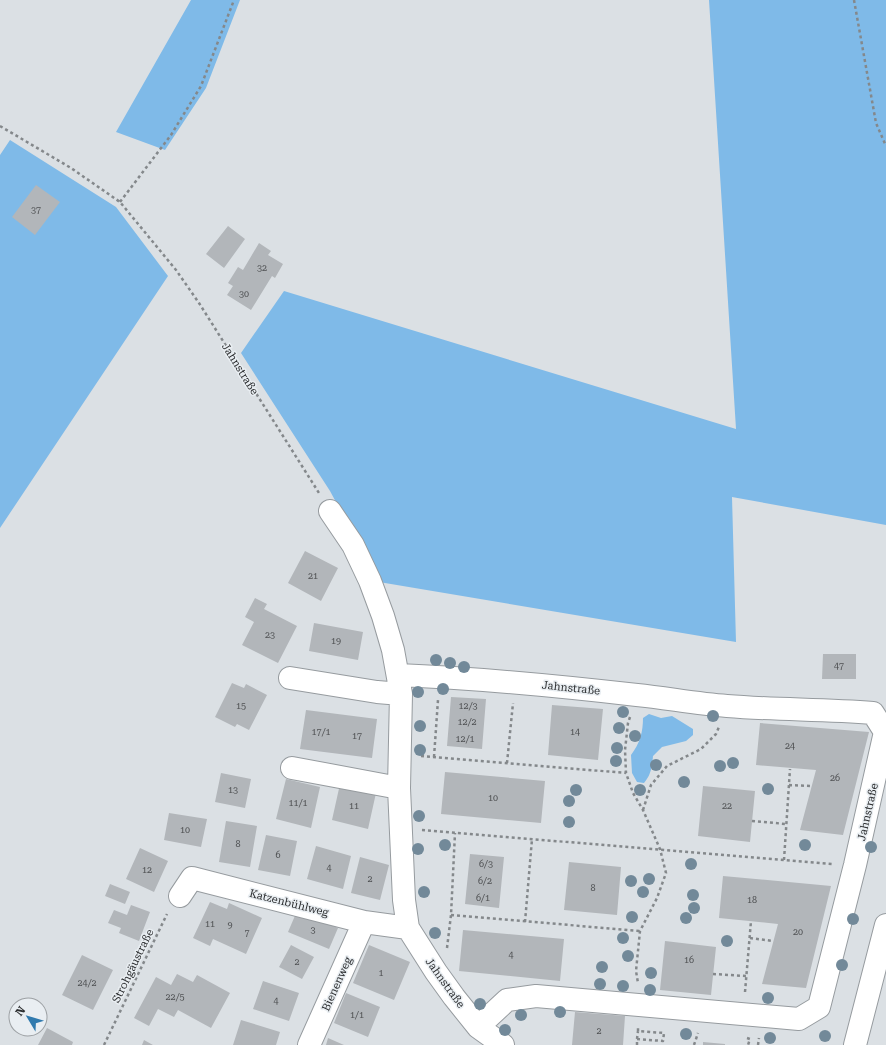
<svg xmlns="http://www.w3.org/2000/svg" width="886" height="1045" viewBox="0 0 886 1045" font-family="'Roboto Serif',serif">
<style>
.green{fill:#7fbae8}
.building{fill:#b2b6ba}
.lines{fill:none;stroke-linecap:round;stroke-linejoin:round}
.minor-casing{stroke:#969b9f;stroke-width:24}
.major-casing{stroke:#969b9f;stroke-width:24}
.path{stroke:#84888b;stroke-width:2.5;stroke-dasharray:3 3;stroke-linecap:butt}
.minor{stroke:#fff;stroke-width:22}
.major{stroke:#fff;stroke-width:22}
.tree{fill:#728999}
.labels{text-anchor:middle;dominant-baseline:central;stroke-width:3;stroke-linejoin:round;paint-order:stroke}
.number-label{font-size:9px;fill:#4e5052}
.street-label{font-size:11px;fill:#2c2e30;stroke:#e9eef2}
</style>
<rect width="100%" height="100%" fill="#dbe0e4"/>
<path class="green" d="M191,0H240L206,88L165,150L116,132Z
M709,0H886V525L732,497L736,642L379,582L330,491L241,353L284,291L736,429Z
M10,140L116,207L168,276L0,528V155Z
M649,714L661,718L672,716L693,729V735L686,741L662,747L653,756C652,767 651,775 644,783L637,782L632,773L631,755C640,743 643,732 643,718Z"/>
<path class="building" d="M36,185L60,202L35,235L12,217Z
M228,226L245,239L224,268L206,254Z
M259,243L271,251L268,255L283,264L275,278L272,276L251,310L227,295L233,286L228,283L238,267L243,270Z
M305,551L338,568L321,601L288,583Z
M255,598L267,604L264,609L297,626L278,663L242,645L254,622L245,617Z
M314,623L363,632L358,660L309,651Z
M823,654H856V679H822Z
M232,683L244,688L246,684L267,695L249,730L237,724L235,727L215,717Z
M451,697L486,699L482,749L447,746Z
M552,705L603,709L598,760L548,755Z
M306,710L377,719L372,758L300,749Z
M760,723L869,732L843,835L800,830L816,770L756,765Z
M445,772L545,781L541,823L441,814Z
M221,773L251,779L245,808L215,802Z
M286,779L320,787L311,828L276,819Z
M340,784L376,793L368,829L332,820Z
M703,786L755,791L750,842L698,836Z
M169,813L207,819L201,847L164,840Z
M226,821L257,826L250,867L219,862Z
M266,835L297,841L290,876L258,870Z
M316,846L351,856L343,889L307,879Z
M140,848L168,861L154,892L126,879Z
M470,854L504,857L499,908L465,904Z
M360,857L389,865L380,900L351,893Z
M569,862L621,867L617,915L564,910Z
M723,876L831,886L806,988L762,984L778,924L719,918Z
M110,884L130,892L125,904L105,896Z
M210,902L227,909L229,903L262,918L246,954L213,939L210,946L193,938Z
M131,905L150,912L139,941L119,933L121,928L108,923L114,910L127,915Z
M297,911L338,928L329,949L288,932Z
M463,930L564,939L560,981L459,971Z
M665,941L716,947L711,995L660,990Z
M291,945L314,957L302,979L279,967Z
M369,945L410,962L394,1000L353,983Z
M82,955L113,970L93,1010L62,995Z
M177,974L193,982L197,975L230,993L211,1028L178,1010L174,1017L158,1009L149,1026L134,1018L156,977L171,985Z
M263,981L299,993L289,1021L253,1009Z
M346,993L380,1007L368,1037L334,1023Z
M575,1012L625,1016L623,1045H572Z
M241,1020L280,1032L276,1045H233Z
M47,1028L73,1042L72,1045H38Z
M328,1038L344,1045H326Z
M144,1040L153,1045H142Z
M703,1042L725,1044V1045H703Z"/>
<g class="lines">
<defs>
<path id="minor" d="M330,511L353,545L370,581L383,616L393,650L401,694L399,788L404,900L408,928L436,972L454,997L478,1027L503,1045
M398,675C478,678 558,686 637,695C667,698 697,704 727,706C776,710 824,709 873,713L885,732L855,865L819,1007L799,1019L536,996L507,1000L478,1027
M290,678L377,692L401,694
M292,768L399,788
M180,896L192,878L364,922L408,928
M309,1045L364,922"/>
<path id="major" d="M855,1045L886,925"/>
</defs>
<use href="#minor" class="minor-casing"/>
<use href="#major" class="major-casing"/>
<path class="path" d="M854,0L876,123L886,146
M0,126L71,168L120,202L176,270L199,303L319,493
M120,202L171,135L201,86L234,0
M630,717L628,723L625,750L626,773L633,793L643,810L660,849L666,873L657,898L640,931L636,971L638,983
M421,756L626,773
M434,757L438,700
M507,763L513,703
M789,785L811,786
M643,810L651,785L667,766L701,749L716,734L719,727
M752,821L786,824
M422,830L833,864
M784,860L790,769
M451,915L640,931
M525,922L532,839
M750,938L773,941
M447,948L451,915L455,833
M713,974L746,976
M745,992L751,921
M747,1038L750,1039L748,1045
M637,1039L638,1031
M104,1045L167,914
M637,1045V1039L663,1041L664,1033L638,1031V1027
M694,1045L698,1033
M758,1045L759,1038"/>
<use href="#minor" class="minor"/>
<use href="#major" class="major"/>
</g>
<g class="tree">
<circle cx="436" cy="660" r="6"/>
<circle cx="450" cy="663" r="6"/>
<circle cx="464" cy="667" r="6"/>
<circle cx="443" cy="689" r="6"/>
<circle cx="418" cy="692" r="6"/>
<circle cx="623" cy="712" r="6"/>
<circle cx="713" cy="716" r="6"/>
<circle cx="420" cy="726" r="6"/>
<circle cx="619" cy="728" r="6"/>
<circle cx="635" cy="736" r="6"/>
<circle cx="617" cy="748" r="6"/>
<circle cx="420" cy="750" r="6"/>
<circle cx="616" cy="761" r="6"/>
<circle cx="733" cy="763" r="6"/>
<circle cx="656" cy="765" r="6"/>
<circle cx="720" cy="766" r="6"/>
<circle cx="684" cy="782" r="6"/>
<circle cx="768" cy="789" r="6"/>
<circle cx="576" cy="790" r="6"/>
<circle cx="640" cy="790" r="6"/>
<circle cx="569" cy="801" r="6"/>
<circle cx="419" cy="816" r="6"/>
<circle cx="569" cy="822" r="6"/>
<circle cx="445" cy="845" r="6"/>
<circle cx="805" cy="845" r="6"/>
<circle cx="871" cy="847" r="6"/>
<circle cx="418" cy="849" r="6"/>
<circle cx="691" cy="864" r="6"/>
<circle cx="649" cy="879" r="6"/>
<circle cx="631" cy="881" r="6"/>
<circle cx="424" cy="892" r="6"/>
<circle cx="643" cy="892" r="6"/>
<circle cx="693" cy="895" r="6"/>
<circle cx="694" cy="908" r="6"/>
<circle cx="632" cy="917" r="6"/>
<circle cx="686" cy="918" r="6"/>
<circle cx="853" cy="919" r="6"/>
<circle cx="435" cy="933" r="6"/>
<circle cx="623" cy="938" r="6"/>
<circle cx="727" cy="941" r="6"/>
<circle cx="628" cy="956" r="6"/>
<circle cx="842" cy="965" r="6"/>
<circle cx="602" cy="967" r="6"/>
<circle cx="651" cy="973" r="6"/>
<circle cx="600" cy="984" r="6"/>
<circle cx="623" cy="986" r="6"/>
<circle cx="650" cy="990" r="6"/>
<circle cx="768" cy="998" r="6"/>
<circle cx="480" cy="1004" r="6"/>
<circle cx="560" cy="1012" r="6"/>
<circle cx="521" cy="1015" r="6"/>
<circle cx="505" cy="1030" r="6"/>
<circle cx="686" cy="1034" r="6"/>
<circle cx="825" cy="1036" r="6"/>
<circle cx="770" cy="1038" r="6"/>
</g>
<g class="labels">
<g class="number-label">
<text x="36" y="210">37</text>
<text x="262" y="268">32</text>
<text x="244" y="294">30</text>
<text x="313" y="576">21</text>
<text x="270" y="635">23</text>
<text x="336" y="641">19</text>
<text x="839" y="666">47</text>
<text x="241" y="706">15</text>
<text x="468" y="706">12/3</text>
<text x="467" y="722">12/2</text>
<text x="321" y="732">17/1</text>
<text x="575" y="732">14</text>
<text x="357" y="736">17</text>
<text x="465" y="739">12/1</text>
<text x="790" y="746">24</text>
<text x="835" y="778">26</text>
<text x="233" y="790">13</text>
<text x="493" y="798">10</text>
<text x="298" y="803">11/1</text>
<text x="354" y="806">11</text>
<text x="727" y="806">22</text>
<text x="185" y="830">10</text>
<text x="238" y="844">8</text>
<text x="278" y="855">6</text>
<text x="486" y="864">6/3</text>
<text x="329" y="868">4</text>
<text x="147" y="870">12</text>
<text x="370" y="879">2</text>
<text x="485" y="881">6/2</text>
<text x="593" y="888">8</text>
<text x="483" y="898">6/1</text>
<text x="752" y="900">18</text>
<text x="210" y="924">11</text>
<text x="230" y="925">9</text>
<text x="313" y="930">3</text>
<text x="798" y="932">20</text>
<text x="247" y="933">7</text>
<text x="511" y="955">4</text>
<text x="689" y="960">16</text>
<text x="297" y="962">2</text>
<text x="381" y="973">1</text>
<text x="87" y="983">24/2</text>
<text x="175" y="997">22/5</text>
<text x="276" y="1001">4</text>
<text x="357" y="1015">1/1</text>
<text x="599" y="1031">2</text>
</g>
<g class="street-label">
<text transform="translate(240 369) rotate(58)">Jahnstraße</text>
<text transform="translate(571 688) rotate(6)">Jahnstraße</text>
<text transform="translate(868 812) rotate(-77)">Jahnstraße</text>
<text transform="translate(289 903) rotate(14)">Katzenbühlweg</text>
<text transform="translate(133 966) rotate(-64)">Strohgäustraße</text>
<text transform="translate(445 983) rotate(54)">Jahnstraße</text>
<text transform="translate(337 984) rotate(-66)">Bienenweg</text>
</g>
</g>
<g transform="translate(28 1017) rotate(308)"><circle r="19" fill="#e9eef2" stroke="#9da1a4"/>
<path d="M0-3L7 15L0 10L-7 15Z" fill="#307aae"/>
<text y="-6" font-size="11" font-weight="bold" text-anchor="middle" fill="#2c2e30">N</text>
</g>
</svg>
